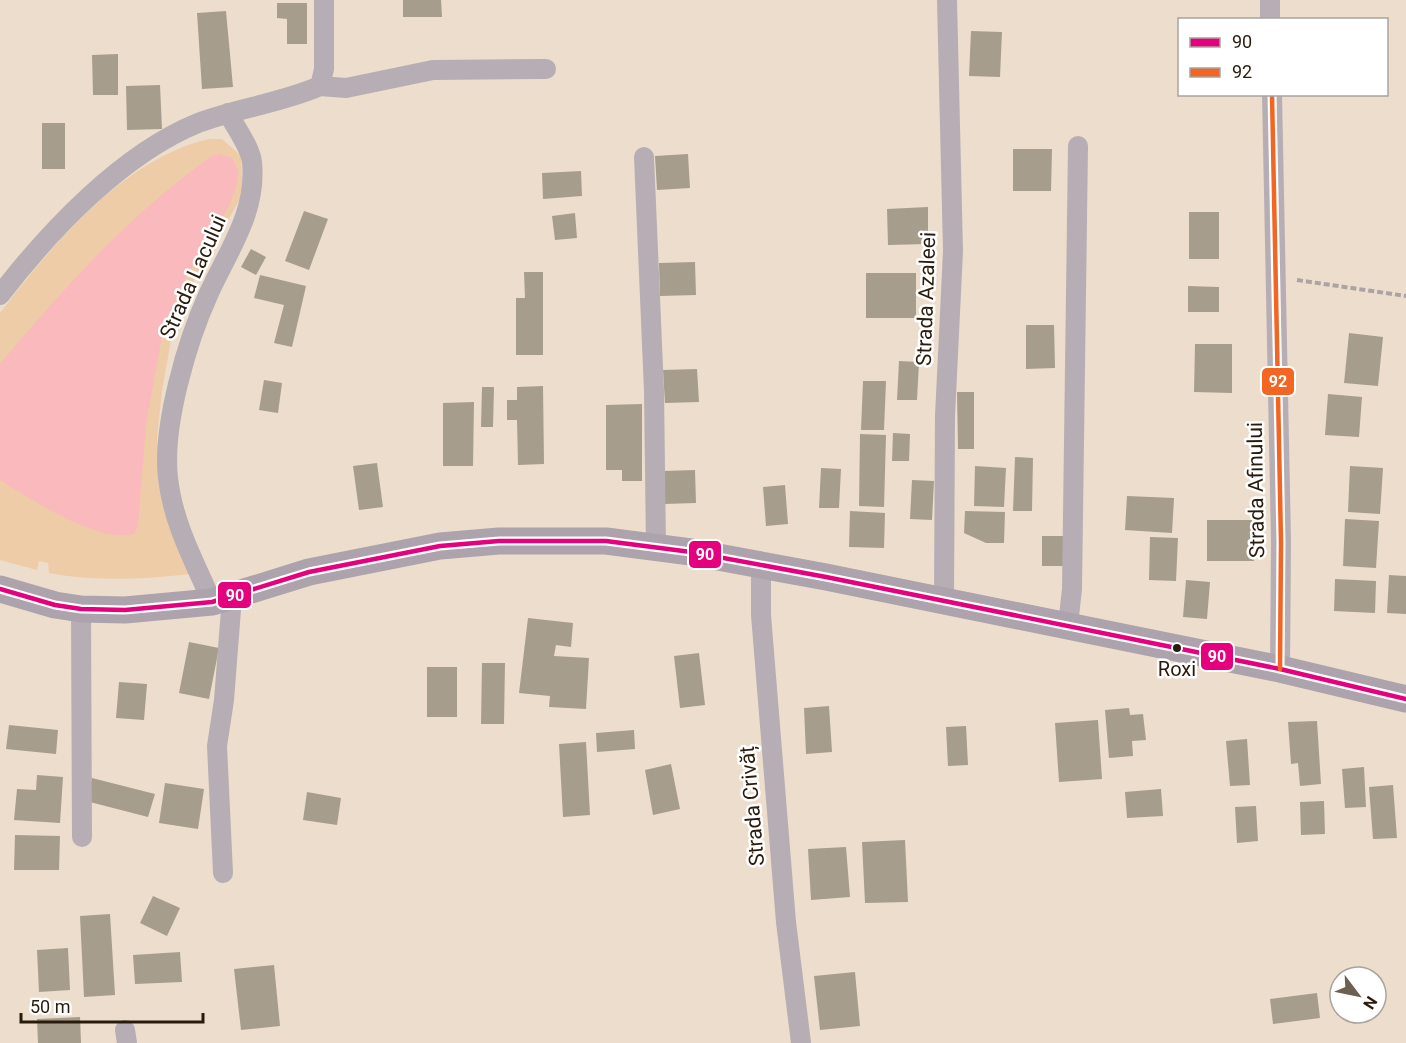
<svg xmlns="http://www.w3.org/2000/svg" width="1406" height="1043" viewBox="0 0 1406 1043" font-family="Roboto,sans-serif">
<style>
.green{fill:#eecca7}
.water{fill:#fab9bd}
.building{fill:#a79d8d}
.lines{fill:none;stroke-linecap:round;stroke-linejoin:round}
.path{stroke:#aca3a3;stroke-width:4;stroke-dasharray:6 3;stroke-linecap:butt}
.minor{stroke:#b6aeb4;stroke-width:20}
.secondary{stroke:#aca3ac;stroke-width:27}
.bus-1-casing{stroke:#fff;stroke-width:9}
.bus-2-casing{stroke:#fff;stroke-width:9}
.bus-1{stroke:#e5007d;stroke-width:4.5}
.bus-2{stroke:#f26522;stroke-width:4.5}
.bus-dot{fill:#291c0d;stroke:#fff;stroke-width:2}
.labels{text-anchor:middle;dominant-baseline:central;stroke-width:5;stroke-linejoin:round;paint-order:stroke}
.bus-label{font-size:20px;fill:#291c0d;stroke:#fff}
.street-label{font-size:21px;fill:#291c0d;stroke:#fff}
.line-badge{stroke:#fff;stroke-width:2}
.badge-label{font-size:16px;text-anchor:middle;font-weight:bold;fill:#fff}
</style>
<rect width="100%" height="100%" fill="#edddcc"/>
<path class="green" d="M209,139H222L241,156L243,194L196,276L174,323L162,391L157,437L161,481L192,574C144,579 97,582 49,573L48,563L39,561L37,570L0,560V313C51,246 124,158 209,139Z"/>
<path class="water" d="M219,154L232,158L238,170L237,184L229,206L186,277L164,325L146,424L138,525L134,534C99,544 30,499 0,480V364C64,288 131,213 212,156Z"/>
<path class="building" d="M403,0H441L442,17H403Z
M277,3H307V44H287V19L277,18Z
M226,11L233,87L202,89L197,13Z
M971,31L1002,32L1000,77L969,76Z
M118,54V95H93L92,55Z
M160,85L162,129L127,130L126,86Z
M42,123H65V169H42Z
M1013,149H1052L1051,191H1013Z
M688,154L690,188L657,190L655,156Z
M581,171L582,196L543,199L542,173Z
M928,207V244L888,245L887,209Z
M304,211L328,219L309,270L285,261Z
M1189,212H1219V259H1189Z
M575,213L577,238L555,240L552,216Z
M251,249L266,257L256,275L241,267Z
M695,262L696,295L660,296L659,263Z
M524,272H543V355H516V298H525Z
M866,273H916V318H866Z
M260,275L306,286L292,347L274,343L284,305L254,298Z
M1188,286L1219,287V312H1188Z
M1026,325H1054L1055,368L1026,369Z
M1349,333L1383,337L1378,386L1344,383Z
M1195,344H1232V393L1194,392Z
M899,361L919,362L917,400H897Z
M697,369L699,402L665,403L663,370Z
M264,380L282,383L278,413L259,410Z
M863,381H886L884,430H861Z
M543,386L544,464L518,465L517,420H507V400H517V387Z
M482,387H494L493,427H481Z
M957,392H974V449H958Z
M1328,394L1362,397L1359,437L1325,435Z
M474,402L473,466H443V403Z
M642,404V481H622V470H606V405Z
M893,433L910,434L909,461H892Z
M860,434L886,435L884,507L859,506Z
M1015,457L1033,458L1032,511H1013Z
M377,463L383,507L359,510L353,466Z
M975,466L1006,468L1004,507L974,506Z
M1350,466L1383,468L1380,514L1348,512Z
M821,468L841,469L839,508H819Z
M695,470L696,503L664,504L663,471Z
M912,480L934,481L932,520L910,519Z
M785,485L788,524L766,526L763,487Z
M1127,496L1174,498L1172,533L1125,530Z
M850,511L885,513L884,548L849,547Z
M965,511L1005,512L1004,543H986L964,533Z
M1345,519L1379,521L1376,568L1343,566Z
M1207,520H1254V561H1207Z
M1042,536H1063V566H1042Z
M1150,537L1178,538L1176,581L1149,580Z
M1389,575L1406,576V614L1387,613Z
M1335,579L1376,581L1375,613L1334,611Z
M1186,580L1210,582L1207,619L1183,617Z
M528,618L573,623L571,647L556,645L554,656L589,658L586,709L549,707L550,696L519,693Z
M189,642L219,648L209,699L179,693Z
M699,653L705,705L680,708L674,656Z
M482,663H505L504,724H481Z
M427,667H457V717H427Z
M119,682L147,684L144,720L116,718Z
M829,706L832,752L806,754L804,708Z
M1129,708L1130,715L1143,714L1146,740L1132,741L1133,756L1109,758L1105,710Z
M1098,720L1102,779L1059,782L1055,723Z
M1317,721L1321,784L1300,786L1298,763L1291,764L1288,722Z
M9,725L58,730L56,754L6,749Z
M966,726L968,765L948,766L946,727Z
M634,730L635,749L597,752L596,733Z
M1247,739L1250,785L1230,786L1226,741Z
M586,742L590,815L563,817L559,744Z
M671,764L680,809L653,815L645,770Z
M1364,767L1366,807L1345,808L1342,769Z
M37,775L63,777L60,823L14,820L17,789L36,790Z
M92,778L155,794L148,817L86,801Z
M165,783L204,789L198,829L159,823Z
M1393,785L1397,838L1373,839L1369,787Z
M1161,789L1163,816L1127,818L1125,792Z
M307,792L341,798L337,825L303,820Z
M1324,801L1325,834L1301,835L1300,802Z
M1256,806L1258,841L1237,843L1235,807Z
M15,835L60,836L59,870H14Z
M905,840L908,902L865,903L862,842Z
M846,847L850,897L811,900L808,849Z
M153,896L180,908L167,936L140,923Z
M110,914L115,995L84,997L80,916Z
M68,948L70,990L39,992L37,950Z
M180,952L182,982L135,984L133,955Z
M274,965L280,1026L241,1030L234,969Z
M855,972L860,1026L820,1030L814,976Z
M1317,993L1320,1018L1273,1024L1270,999Z
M80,1017L81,1043H38L37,1019Z"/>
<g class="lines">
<path class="path" d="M1297,280L1406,296"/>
<path class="minor" d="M1270,0V20
M320,86L346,88L433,70L546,69
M1272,94L1281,542L1280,669
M644,157L654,391L656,547
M0,295C50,230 122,154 198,123C238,108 281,103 320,86L324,69V0
M761,564V615L786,922L801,1043
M944,600L945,416L953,251L947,0
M212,602C194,561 173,523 168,478C162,426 187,341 209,293C229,249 257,212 252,162C250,146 235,127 228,113
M81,609L82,837
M1068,625L1072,589L1078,146
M223,873L217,746L224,700L232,597
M125,1030L127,1043"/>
<path class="secondary" d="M0,589L55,605L81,609L125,610L212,602L309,572L440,546L499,541H606L691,552L826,577L1280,669L1406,699"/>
<defs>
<path id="bus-1" d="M0,589L55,605L81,609L125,610L212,602L309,572L440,546L499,541H606L691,552L826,577L1280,669L1406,699"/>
<path id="bus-2" d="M1272,94L1281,542L1280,669"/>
</defs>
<use href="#bus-1" class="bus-1-casing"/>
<use href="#bus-2" class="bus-2-casing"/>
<use href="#bus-1" class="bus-1"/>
<use href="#bus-2" class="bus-2"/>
</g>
<circle class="bus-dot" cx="1177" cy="648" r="5"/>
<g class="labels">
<g class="bus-label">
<text x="1177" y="669">Roxi</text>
</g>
<g class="street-label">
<text transform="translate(193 277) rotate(-66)">Strada Lacului</text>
<text transform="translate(926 299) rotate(-88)">Strada Azaleei</text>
<text transform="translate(1256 490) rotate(-91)">Strada Afinului</text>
<text transform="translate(752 806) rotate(-95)">Strada Crivăț</text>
</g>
</g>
<g class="line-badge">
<rect x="1261" y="367" width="34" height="29" rx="6" fill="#f26522"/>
<rect x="688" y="540" width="34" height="29" rx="6" fill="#e5007d"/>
<rect x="217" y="581" width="35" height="28" rx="6" fill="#e5007d"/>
<rect x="1200" y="642" width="34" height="29" rx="6" fill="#e5007d"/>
</g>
<g class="badge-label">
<text x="1278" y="387">92</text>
<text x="705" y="560">90</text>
<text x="235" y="601">90</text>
<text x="1217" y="662">90</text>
</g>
<rect x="1178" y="18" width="210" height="78" fill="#ffffff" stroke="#a9a49e" stroke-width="1.5"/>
<rect x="1190" y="38" width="30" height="9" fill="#e5007d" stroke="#a9a49e" stroke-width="1.5"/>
<text x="1232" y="48" font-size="18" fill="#291c0d">90</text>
<rect x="1190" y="68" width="30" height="9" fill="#f26522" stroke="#a9a49e" stroke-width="1.5"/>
<text x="1232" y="78" font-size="18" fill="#291c0d">92</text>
<g transform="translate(1358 995) rotate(122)"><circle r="28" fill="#ffffff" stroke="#a9a49e" stroke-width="1.5"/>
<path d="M0-4.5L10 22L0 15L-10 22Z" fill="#6e6050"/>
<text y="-9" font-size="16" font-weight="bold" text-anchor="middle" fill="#291c0d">N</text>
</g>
<path d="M21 1013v9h182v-9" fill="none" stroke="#291c0d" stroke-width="3"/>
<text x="30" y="1013" font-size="18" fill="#291c0d" stroke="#ffffff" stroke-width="4.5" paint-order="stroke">50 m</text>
</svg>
